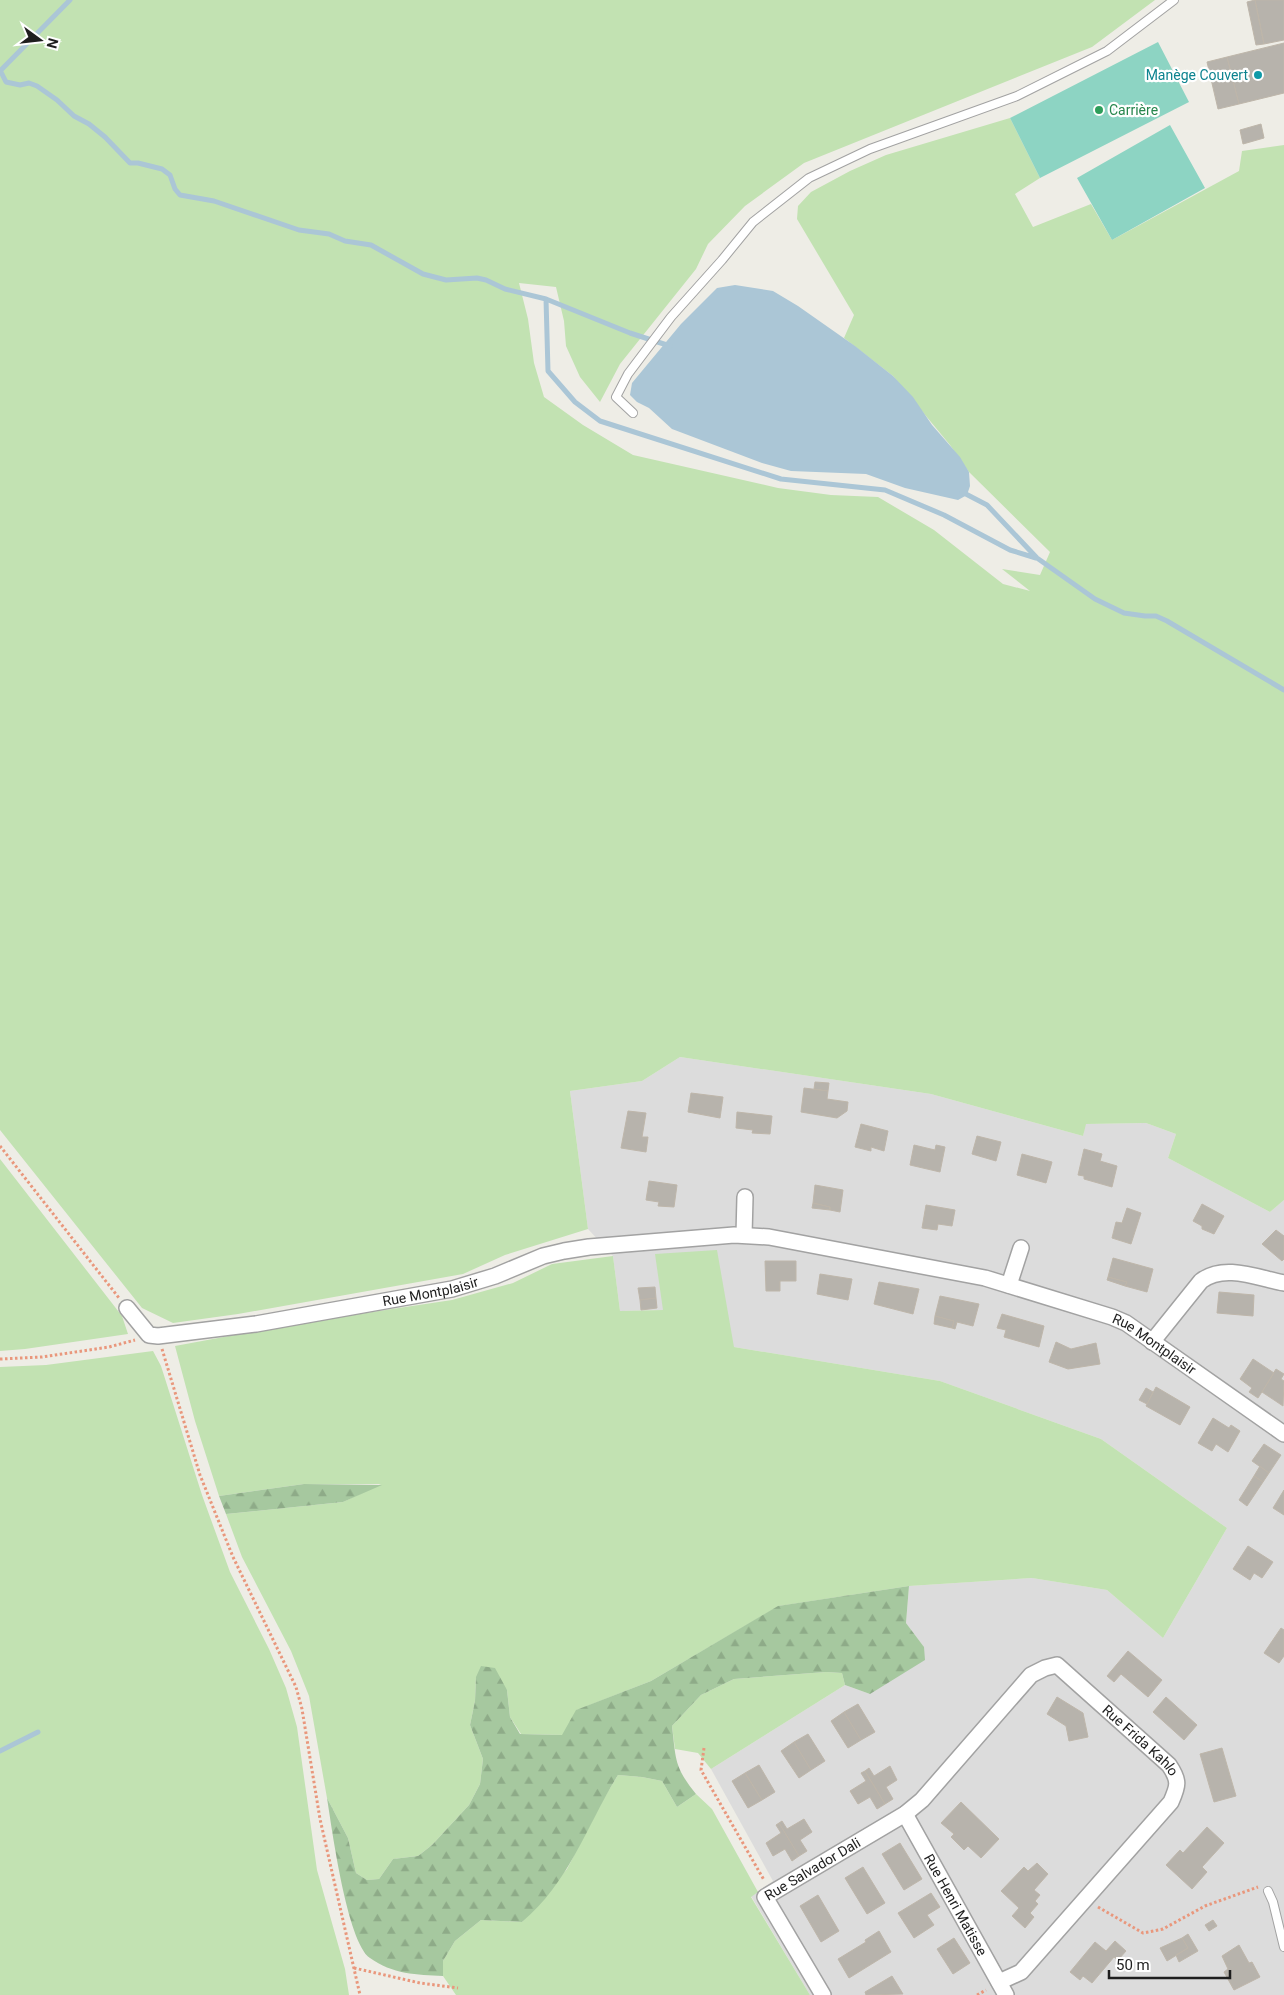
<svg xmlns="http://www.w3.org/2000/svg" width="1284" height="1995" viewBox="0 0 1284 1995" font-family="Roboto,sans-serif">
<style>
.residential{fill:#dcdcdc}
.grass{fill:#c2e2b2}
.forest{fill:url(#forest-firs)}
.pitch{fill:#8dd4c3}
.water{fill:#abc6d6}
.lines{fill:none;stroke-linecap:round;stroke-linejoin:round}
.stream{stroke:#abc6d6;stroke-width:5}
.building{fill:#b7b3ac;stroke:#beb6aa}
.lane-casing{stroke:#a2a2a2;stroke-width:10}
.street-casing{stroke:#a2a2a2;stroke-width:18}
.path{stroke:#e9977c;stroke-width:3;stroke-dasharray:2.5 2.5;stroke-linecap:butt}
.lane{stroke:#fff;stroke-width:8}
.street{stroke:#fff;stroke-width:15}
.culture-dot{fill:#0f9aa8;stroke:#fff;stroke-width:2}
.leisure-dot{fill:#2e9e5b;stroke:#fff;stroke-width:2}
.labels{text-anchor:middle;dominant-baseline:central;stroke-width:4.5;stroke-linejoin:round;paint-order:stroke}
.culture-label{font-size:14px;fill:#0d838f;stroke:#fff;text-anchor:end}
.leisure-label{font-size:14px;fill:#27864d;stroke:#fff;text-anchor:start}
.street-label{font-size:14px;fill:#1e1e1e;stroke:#fff}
</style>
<defs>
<pattern id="forest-firs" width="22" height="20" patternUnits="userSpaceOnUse" patternTransform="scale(1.25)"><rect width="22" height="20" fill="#a6c89f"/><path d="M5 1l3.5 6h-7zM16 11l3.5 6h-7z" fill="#8eab88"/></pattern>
</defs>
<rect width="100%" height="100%" fill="#eeede6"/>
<path class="residential" d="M680,1057L931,1094L1083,1136L1085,1124L1146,1123L1176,1134L1168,1158L1270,1212L1284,1200V1995H810L751,1896L773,1881L711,1769L845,1685L870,1694L924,1647L906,1623L909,1586L1032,1578L1107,1590L1163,1638L1227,1528L1101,1439L940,1381L734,1347L664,1310L620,1311L613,1256L588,1229L570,1091L642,1081Z"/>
<path class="grass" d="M0,0H1155L1092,47L804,163L745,206L708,244L696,269L620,364L600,402L580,377L566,346L564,321L556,287L519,283L528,319L534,363L544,397L583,425L633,455L778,488L831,495L878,497L934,530L1003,584L1030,591L1002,569L1040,575L1050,552L969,472L950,445L893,376L844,338L854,315L797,219L798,206L811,192L850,171L886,155L1010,118L1040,178L1015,194L1033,227L1091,204L1112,240L1239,171L1242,151L1284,145V1200L1270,1212L1168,1158L1176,1134L1146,1123L1086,1124L1083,1136L931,1094L680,1057L642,1081L570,1091L588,1229L505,1255L463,1274L238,1314L173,1323L142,1308L0,1130Z
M0,1159L122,1316L128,1334L25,1349L0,1351Z
M717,1250L734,1347L940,1381L1101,1439L1227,1528L1163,1638L1107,1590L1032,1578L909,1586L779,1606L651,1681L577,1710L563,1735L521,1734L510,1717L507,1690L476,1677L475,1701L470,1725L483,1759L480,1784L469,1805L432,1845L418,1856L393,1859L379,1879L367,1880L356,1873L348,1838L327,1798L309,1696L291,1651L242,1557L226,1514L343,1502L381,1484H304L219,1496L195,1421L175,1346L299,1323L452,1300L513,1283L552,1264L613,1256L620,1311L663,1310L655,1254Z
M153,1351L161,1366L202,1495L230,1572L269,1649L286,1688L297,1727L317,1870L345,1969L349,1995H0V1367L46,1365Z
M826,1672L842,1673L845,1685L711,1769L698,1753L675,1749L672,1726L701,1695L734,1679Z
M618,1775L642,1777L662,1781L677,1807L696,1794L712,1809L758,1892L751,1897L810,1995H456L443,1976V1961L455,1941L481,1920L522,1922L567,1869L603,1800Z"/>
<path class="forest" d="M304,1484L382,1485L343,1502L226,1514L219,1496Z
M909,1586L906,1623L924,1647L925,1660L870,1694L845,1685L842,1673L826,1672L734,1679L701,1695L672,1726C676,1759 674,1767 696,1794L677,1807L662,1781L642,1777L618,1775C587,1825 569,1883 522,1922L481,1920L455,1941L443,1961V1976C417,1975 392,1974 370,1958C347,1942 332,1829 327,1798L348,1838L356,1873L367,1880L379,1879L393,1859L418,1856L432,1845L469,1805L480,1784L483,1759L470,1725L475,1701L476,1677L481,1666L495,1668L507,1690L510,1717L520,1734L562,1735L576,1710L651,1681L778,1606Z"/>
<path class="pitch" d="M1158,42L1189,102L1040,178L1010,118Z
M1170,125L1205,188L1112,240L1077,178Z"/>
<path class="water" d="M735,285L773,291L798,306L855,346L893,376L913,397L932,425L960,457L969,472L970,486L967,495L958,500L905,488L866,474L791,471L762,463L672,429L649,408L637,402L630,395L632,383L681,324L717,288Z"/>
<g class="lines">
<path class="stream" d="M0,70L6,82L20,85L29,83L37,86L57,100L74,116L89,124L105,137L130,163H138L162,169L170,175L175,189L180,195L214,201L299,230L329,234L345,241L371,245L423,274L446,280L477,278L486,280L505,289L546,299L630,333L670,346
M1,70L70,0
M546,299L548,371L575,402L600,421L781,479L885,490L944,515L1010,550L1036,558
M962,492L987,505L1037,558L1095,599L1124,613L1145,616H1156L1167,621L1284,690
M0,1751L38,1732"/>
</g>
<path class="building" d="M1255,0L1264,44L1256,45L1247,2Z
M1255,0H1284V40L1264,44Z
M1284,43V93L1239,104L1227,57Z
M1227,57L1239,104L1218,109L1207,62Z
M1261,124L1264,138L1243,144L1240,130Z
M815,1082L829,1083L828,1091L814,1089Z
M804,1088L828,1091L827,1099L848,1102L847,1111L837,1118L801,1112Z
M691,1093L723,1097L720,1118L688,1112Z
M628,1111L646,1113L642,1137H648L646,1152L621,1148Z
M737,1112L772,1116L770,1134L752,1133L753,1130L736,1128Z
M861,1124L888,1131L884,1151L871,1147V1151L855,1147Z
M977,1136L1001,1142L996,1161L972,1154Z
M914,1145L935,1150L936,1145L945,1147L940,1172L910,1165Z
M1084,1149L1102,1154L1100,1161L1117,1166L1112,1187L1084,1179V1176L1078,1175Z
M1022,1154L1052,1162L1046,1183L1017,1175Z
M649,1181L677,1185L674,1207L658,1206L659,1202L646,1200Z
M815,1185L843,1190L840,1212L830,1210V1207L813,1203Z
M813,1203L830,1207V1210L812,1208Z
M1202,1204L1224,1216L1214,1234L1202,1229V1226L1193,1221Z
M926,1205L955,1210L952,1226L938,1224L937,1230L922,1228Z
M1127,1208L1141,1213L1131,1244L1112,1238L1116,1222L1122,1223Z
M1276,1230L1284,1236V1259L1282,1261L1262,1244Z
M1113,1258L1153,1269L1147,1292L1125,1286L1127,1282L1108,1277Z
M765,1261H796V1281H780V1291H766Z
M820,1274L852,1279L848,1300L817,1294Z
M1108,1277L1127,1282L1125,1286L1107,1280Z
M879,1282L919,1289L913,1314L874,1304Z
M655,1287L656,1298L640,1300L638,1288Z
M1219,1292L1254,1295L1253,1316L1217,1313Z
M940,1296L979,1304L973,1326L957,1322L955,1329L952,1328L954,1321L935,1316Z
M656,1298L657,1308L641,1310L640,1300Z
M1002,1314L1044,1326L1039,1347L1004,1337L1006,1330L997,1328Z
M935,1316L954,1321L952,1328L934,1324Z
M1056,1342L1071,1349L1096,1343L1100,1364L1068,1369L1049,1362Z
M1253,1359L1274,1373L1258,1398L1249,1392L1252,1388L1240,1379Z
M1276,1369L1284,1374L1281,1379L1284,1381L1283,1406L1262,1392Z
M1156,1387L1190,1407L1180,1425L1146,1406Z
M1146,1388L1153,1392L1147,1404L1139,1400Z
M1213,1418L1229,1428L1231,1425L1240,1431L1228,1452L1216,1444L1212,1451L1198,1443Z
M1264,1444L1281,1455L1269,1473L1252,1461Z
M1260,1466L1269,1473L1263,1482L1254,1476Z
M1254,1476L1263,1482L1247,1506L1239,1500Z
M1284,1490V1515L1273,1508Z
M1248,1546L1273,1562L1262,1578L1254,1573L1250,1580L1233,1569Z
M1281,1628L1284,1630V1656L1279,1663L1264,1653Z
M1128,1651L1162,1680L1148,1697L1121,1674L1114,1682L1107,1676Z
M1057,1697L1083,1713L1088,1737L1069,1741L1066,1726L1047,1714Z
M1166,1697L1197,1725L1184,1740L1153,1712Z
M858,1704L875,1732L861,1740L844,1712Z
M844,1712L861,1740L848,1748L831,1721Z
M808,1734L825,1761L811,1770L794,1742Z
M794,1742L811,1770L799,1778L781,1751Z
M1222,1748L1236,1796L1214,1802L1200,1754Z
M759,1765L775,1792L762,1800L745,1773Z
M890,1766L897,1780L886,1787L893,1799L885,1804L865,1771L869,1768L874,1776Z
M865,1771L885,1804L877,1809L870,1797L858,1804L850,1791L866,1781L861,1773Z
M745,1773L762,1800L748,1808L732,1781Z
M961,1802L999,1839L981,1858L968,1846L964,1850L951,1837L954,1834L941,1823Z
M804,1819L812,1832L800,1840L807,1851L799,1856L779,1823L782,1821L787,1829Z
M779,1823L799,1856L792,1861L785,1849L773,1856L766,1843L781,1833L776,1825Z
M1207,1827L1224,1843L1202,1867L1207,1872L1192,1889L1166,1865L1180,1850L1183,1853Z
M900,1843L922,1879L904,1890L882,1854Z
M1037,1863L1048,1874L1034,1890L1040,1895L1035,1901L1038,1904L1030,1913L1034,1917L1025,1928L1012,1916L1019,1908L1001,1891L1024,1867L1028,1871Z
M863,1867L885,1903L867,1914L845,1878Z
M931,1893L940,1907L927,1915L934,1925L914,1938L898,1913Z
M818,1895L839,1931L821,1942L800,1906Z
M1213,1920L1217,1926L1209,1931L1205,1925Z
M879,1931L891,1952L849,1978L838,1959L866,1942L865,1940Z
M1188,1934L1198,1951L1179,1962L1176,1955L1188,1948L1182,1938Z
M954,1938L970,1963L953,1974L937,1949Z
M1182,1938L1188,1948L1167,1961L1160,1948Z
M1115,1941L1126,1951L1118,1960L1114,1957L1092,1983L1083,1976L1080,1980L1070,1972L1095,1942L1106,1951Z
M1239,1945L1249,1963L1252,1962L1260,1977L1234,1990L1224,1972L1228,1969L1222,1956Z
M892,1976L903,1994L866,1995L865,1992Z"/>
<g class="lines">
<defs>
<path id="lane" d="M633,413L616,397L628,374L671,317L722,260L753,222L809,178L870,149L1017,96L1107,51L1174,0
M1268,1891L1273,1902L1284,1947"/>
<g id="street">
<path d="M744,1235L745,1197"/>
<path d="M1009,1285L1021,1248"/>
<path id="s1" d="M127,1308L149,1335L158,1336L256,1324L452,1289L495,1276L543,1256L564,1251L589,1247L734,1235L769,1237L985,1278L1112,1317L1126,1323L1284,1434"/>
<path d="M1152,1342L1201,1281C1224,1263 1258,1278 1284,1283"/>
<path id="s2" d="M905,1814L1006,1995"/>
<path id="s3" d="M823,1995L765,1897L905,1814L922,1800L1031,1675L1045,1668L1057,1665L1169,1765C1180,1781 1178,1786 1171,1802L1021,1972L999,1982"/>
</g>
</defs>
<use href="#lane" class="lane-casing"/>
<use href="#street" class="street-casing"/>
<path class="path" d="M0,1146L119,1298
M162,1349L200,1475L233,1557L296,1687L302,1709L320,1819L360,1995
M0,1359L42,1357L109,1347L135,1340
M704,1748L701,1770L764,1880
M1098,1907L1143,1933L1163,1929L1205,1906L1258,1887
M354,1968L420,1983L458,1988
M977,1995L986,1990"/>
<use href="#lane" class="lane"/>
<use href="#street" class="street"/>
</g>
<circle class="culture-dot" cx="1258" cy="75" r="5"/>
<circle class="leisure-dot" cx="1099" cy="110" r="5"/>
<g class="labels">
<g class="culture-label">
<text x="1248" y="75">Manège Couvert</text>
</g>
<g class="leisure-label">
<text x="1109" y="110">Carrière</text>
</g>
<g class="street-label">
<text stroke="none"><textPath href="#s1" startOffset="320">Rue Montplaisir</textPath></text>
<text stroke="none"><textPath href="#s1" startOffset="1069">Rue Montplaisir</textPath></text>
<text stroke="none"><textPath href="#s3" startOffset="605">Rue Frida Kahlo</textPath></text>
<text stroke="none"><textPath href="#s3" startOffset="169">Rue Salvador Dali</textPath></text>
<text stroke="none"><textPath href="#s2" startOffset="104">Rue Henri Matisse</textPath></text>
</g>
</g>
<g transform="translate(40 40) rotate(105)" stroke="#ffffff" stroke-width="4" paint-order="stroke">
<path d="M0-4L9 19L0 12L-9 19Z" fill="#1e1e1e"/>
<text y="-8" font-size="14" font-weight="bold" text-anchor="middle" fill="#1e1e1e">N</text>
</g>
<path d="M1109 1970v8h121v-8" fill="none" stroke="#1e1e1e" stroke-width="2.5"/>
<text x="1116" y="1970" font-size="15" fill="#1e1e1e" stroke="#ffffff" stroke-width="4" paint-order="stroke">50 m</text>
</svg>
